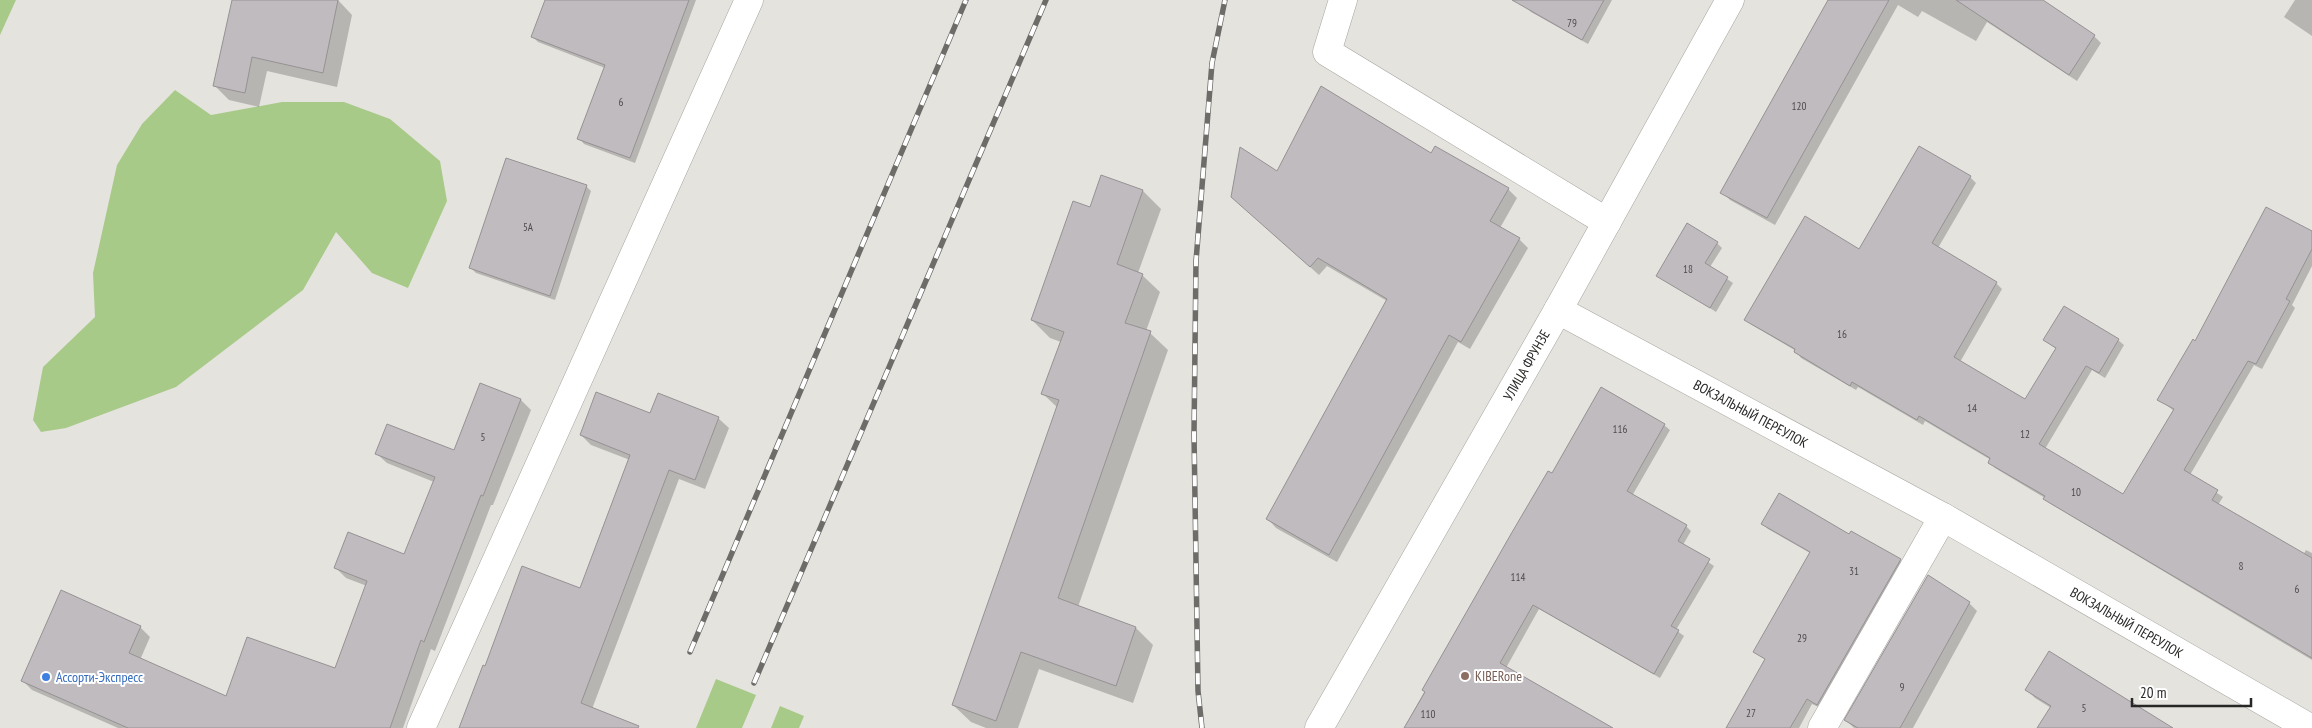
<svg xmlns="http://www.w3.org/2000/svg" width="2312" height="728" viewBox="0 0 2312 728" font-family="'PT Sans Narrow',sans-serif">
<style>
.green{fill:#a8ca88}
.shadow{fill:#0003}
.building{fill:#c0bbbf;stroke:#959194}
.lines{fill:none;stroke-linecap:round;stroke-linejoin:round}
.minor-casing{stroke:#a7a5a1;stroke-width:29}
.minor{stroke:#fff;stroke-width:28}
.rail-casing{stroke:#6d6c69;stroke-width:5.5}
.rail{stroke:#fff;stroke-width:4;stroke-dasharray:11;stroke-linecap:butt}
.education-dot{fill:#8d6e63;stroke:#fff;stroke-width:2}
.shop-dot{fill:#3f7fe0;stroke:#fff;stroke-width:2}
.labels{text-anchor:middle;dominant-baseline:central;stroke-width:4;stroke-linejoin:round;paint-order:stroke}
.number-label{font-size:11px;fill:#4d4c4c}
.street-label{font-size:14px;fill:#272725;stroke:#fff}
.education-label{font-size:14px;fill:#785e54;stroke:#fff;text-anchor:start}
.shop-label{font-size:14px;fill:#366cbe;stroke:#fff;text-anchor:start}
</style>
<rect width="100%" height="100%" fill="#e5e3de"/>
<path class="green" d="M0,0H16L0,35Z
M175,90L211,115L282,102H344L390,119L440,161L447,201L408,288L372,273L336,232L303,290L176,387L66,428L41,432L33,420L43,367L95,317L93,273L117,165L142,124Z
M716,679L756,695L742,728H696Z
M780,706L804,716L799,728H771Z"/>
<path class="shadow" d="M234,0H338L352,15L337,87L267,71L259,107L229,100L215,86Z
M547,0H696L635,163L584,144L579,138L605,68L538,42L533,37Z
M1529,0H1612L1588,44L1531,12L1525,6Z
M1830,0H2017L2094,36L2101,43L2077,81L1987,22L1976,41L1922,11L1918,17L1898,5L1775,225L1730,200L1722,192Z
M2295,0H2312V36L2284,17Z
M1431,155L1508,189L1517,198L1500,228L1519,239L1528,248L1470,349L1458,342L1337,562L1276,528L1268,519L1387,301L1327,266L1319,275L1241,205L1278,173Z
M1102,177L1143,191L1161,209L1138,273L1142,275L1160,292L1146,331L1150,333L1168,350L1078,607L1136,628L1153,645L1133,703L1039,669L1018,728H986L971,722L953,705L1058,408L1043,394L1061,342L1050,338L1032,320L1091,209Z
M1970,177L1976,183L1938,248L1996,283L2002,289L1960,362L2026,401L2056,349L2045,340H2118L2124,345L2105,378L2092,370L2045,449L2124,496L2174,411L2159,399L2196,343L2312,232V266L2292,305L2295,308L2262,369L2254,365L2190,475L2223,497L2218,505L2303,555L2306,550L2312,553V660L2051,504L2045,498L1995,468L1989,462L1991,460L1925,421L1923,425L1858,387L1856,390L1801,358L1796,351L1752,325L1746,320L1860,250Z
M586,186L591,191L555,300L476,273L471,268Z
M1717,243L1722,248L1710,267L1733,283L1716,312L1658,275Z
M481,384L521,400L531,410L493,505H491L435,651L431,649L403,728H118L32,690L22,680L140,627L150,637L140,660L227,698L335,669L367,586L346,578L336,568L405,556L434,482L387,463L376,453L454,452Z
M650,415L718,418L729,428L705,489L679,479L592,709L598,728H460L486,668L581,589L630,460L591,445L581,435Z
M1664,425L1670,430L1632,496L1686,526L1691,531L1683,545L1714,566L1676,630L1684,636L1660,678L1539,609L1506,668L1581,728H1404L1512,535L1552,475Z
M1763,524L1850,536L1900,560L1905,566L1823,709L1812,704L1799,728H1728L1766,660L1755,652L1810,553L1768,529Z
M1969,603L1977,611L1913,728H1854L1846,720Z
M2027,690L2173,728H2037L2051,708L2035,698Z"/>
<path class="building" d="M232,0H338L323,73L252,57L245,93L213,86Z
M545,0H689L630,158L577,139L605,65L531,37Z
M1512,0H1604L1582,40Z
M1828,0H1889L1767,218L1720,193Z
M1956,0H2043L2095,35L2069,75Z
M1321,86L1431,153L1435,146L1509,188L1490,221L1520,238L1461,342L1449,335L1329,555L1266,519L1387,299L1318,258L1310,267L1231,197L1240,147L1277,171Z
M1919,146L1971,176L1932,243L1997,282L1954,357L2025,399L2056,348L2043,340L2064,306L2119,339L2099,373L2086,366L2039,444L2123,494L2174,409L2157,400L2193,339L2195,341L2266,207L2312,231V249L2286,299L2290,301L2256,364L2248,361L2184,470L2218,490L2212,500L2312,558V658L2043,499L2045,496L1988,463L1990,458L1919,416L1917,420L1852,382L1850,386L1794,352L1795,349L1744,320L1805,216L1859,249Z
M506,158L587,185L550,296L469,268Z
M1101,175L1143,190L1117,264L1143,274L1125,323L1151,331L1058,598L1136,627L1116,686L1021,652L996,721L952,705L1059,400L1041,394L1064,332L1031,320L1073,201L1090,207Z
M1687,223L1718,242L1705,263L1728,277L1710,308L1656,276Z
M480,383L521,399L483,496L481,495L424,642L421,640L390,728H128L21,681L61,590L141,626L129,653L226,696L247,637L335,668L367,581L334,568L348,532L404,554L435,477L375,454L387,424L454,450Z
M1601,387L1665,424L1627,491L1687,525L1678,541L1710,559L1671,626L1679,630L1654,674L1533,605L1500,663L1613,728H1404L1425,692L1422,690L1511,534L1548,471L1552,473Z
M596,392L650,413L658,393L719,417L695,480L669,470L581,703L639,726L638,728H459L483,665L485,666L522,566L580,588L630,455L580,435Z
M1779,493L1849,534L1851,531L1901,559L1817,705L1807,699L1790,728H1726L1765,659L1753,652L1810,552L1761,524Z
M1928,575L1970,602L1900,728H1858L1844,720Z
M2049,651L2173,728H2037L2051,706L2025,690Z"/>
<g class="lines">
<defs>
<g id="minor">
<path d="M1343,0L1327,52L1607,222"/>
<path id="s1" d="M1558,310L1943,517L2310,728"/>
<path d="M421,728L749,0"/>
<path id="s2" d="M1319,728L1558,310L1730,0"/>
<path d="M1822,728L1943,517"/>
</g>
</defs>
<use href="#minor" class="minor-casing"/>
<use href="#minor" class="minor"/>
<defs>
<path id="rail" d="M690,652L966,0
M754,683L1046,0
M1202,728L1198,691L1194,434L1196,261L1212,63L1225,0"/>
</defs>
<use href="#rail" class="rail-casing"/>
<use href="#rail" class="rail"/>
</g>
<circle class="education-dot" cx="1465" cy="676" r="5"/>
<circle class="shop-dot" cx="46" cy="677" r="5"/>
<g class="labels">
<g class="number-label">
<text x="1572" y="23">79</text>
<text x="621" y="102">6</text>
<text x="1799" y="106">120</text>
<text x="528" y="227">5А</text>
<text x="1688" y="269">18</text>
<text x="1842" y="334">16</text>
<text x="1972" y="408">14</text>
<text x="1620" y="429">116</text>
<text x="2025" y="434">12</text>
<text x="483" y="437">5</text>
<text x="2076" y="492">10</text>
<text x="2241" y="566">8</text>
<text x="1854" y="571">31</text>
<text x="1518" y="577">114</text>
<text x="2297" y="589">6</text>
<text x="1802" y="638">29</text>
<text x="1902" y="687">9</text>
<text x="2084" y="708">5</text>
<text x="1751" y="713">27</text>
<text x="1428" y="714">110</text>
</g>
<g class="street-label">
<text stroke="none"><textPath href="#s2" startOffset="418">УЛИЦА ФРУНЗЕ</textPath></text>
<text stroke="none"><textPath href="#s1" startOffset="219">ВОКЗАЛЬНЫЙ ПЕРЕУЛОК</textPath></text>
<text stroke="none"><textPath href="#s1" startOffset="649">ВОКЗАЛЬНЫЙ ПЕРЕУЛОК</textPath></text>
</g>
<g class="education-label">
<text x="1475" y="676">KIBERone</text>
</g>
<g class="shop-label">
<text x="56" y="677">Ассорти-Экспресс</text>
</g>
</g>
<path d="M2132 698v8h119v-8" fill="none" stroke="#272725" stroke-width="2.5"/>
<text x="2140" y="698" font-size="15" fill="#272725" stroke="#ffffff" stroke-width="4" paint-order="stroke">20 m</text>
</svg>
